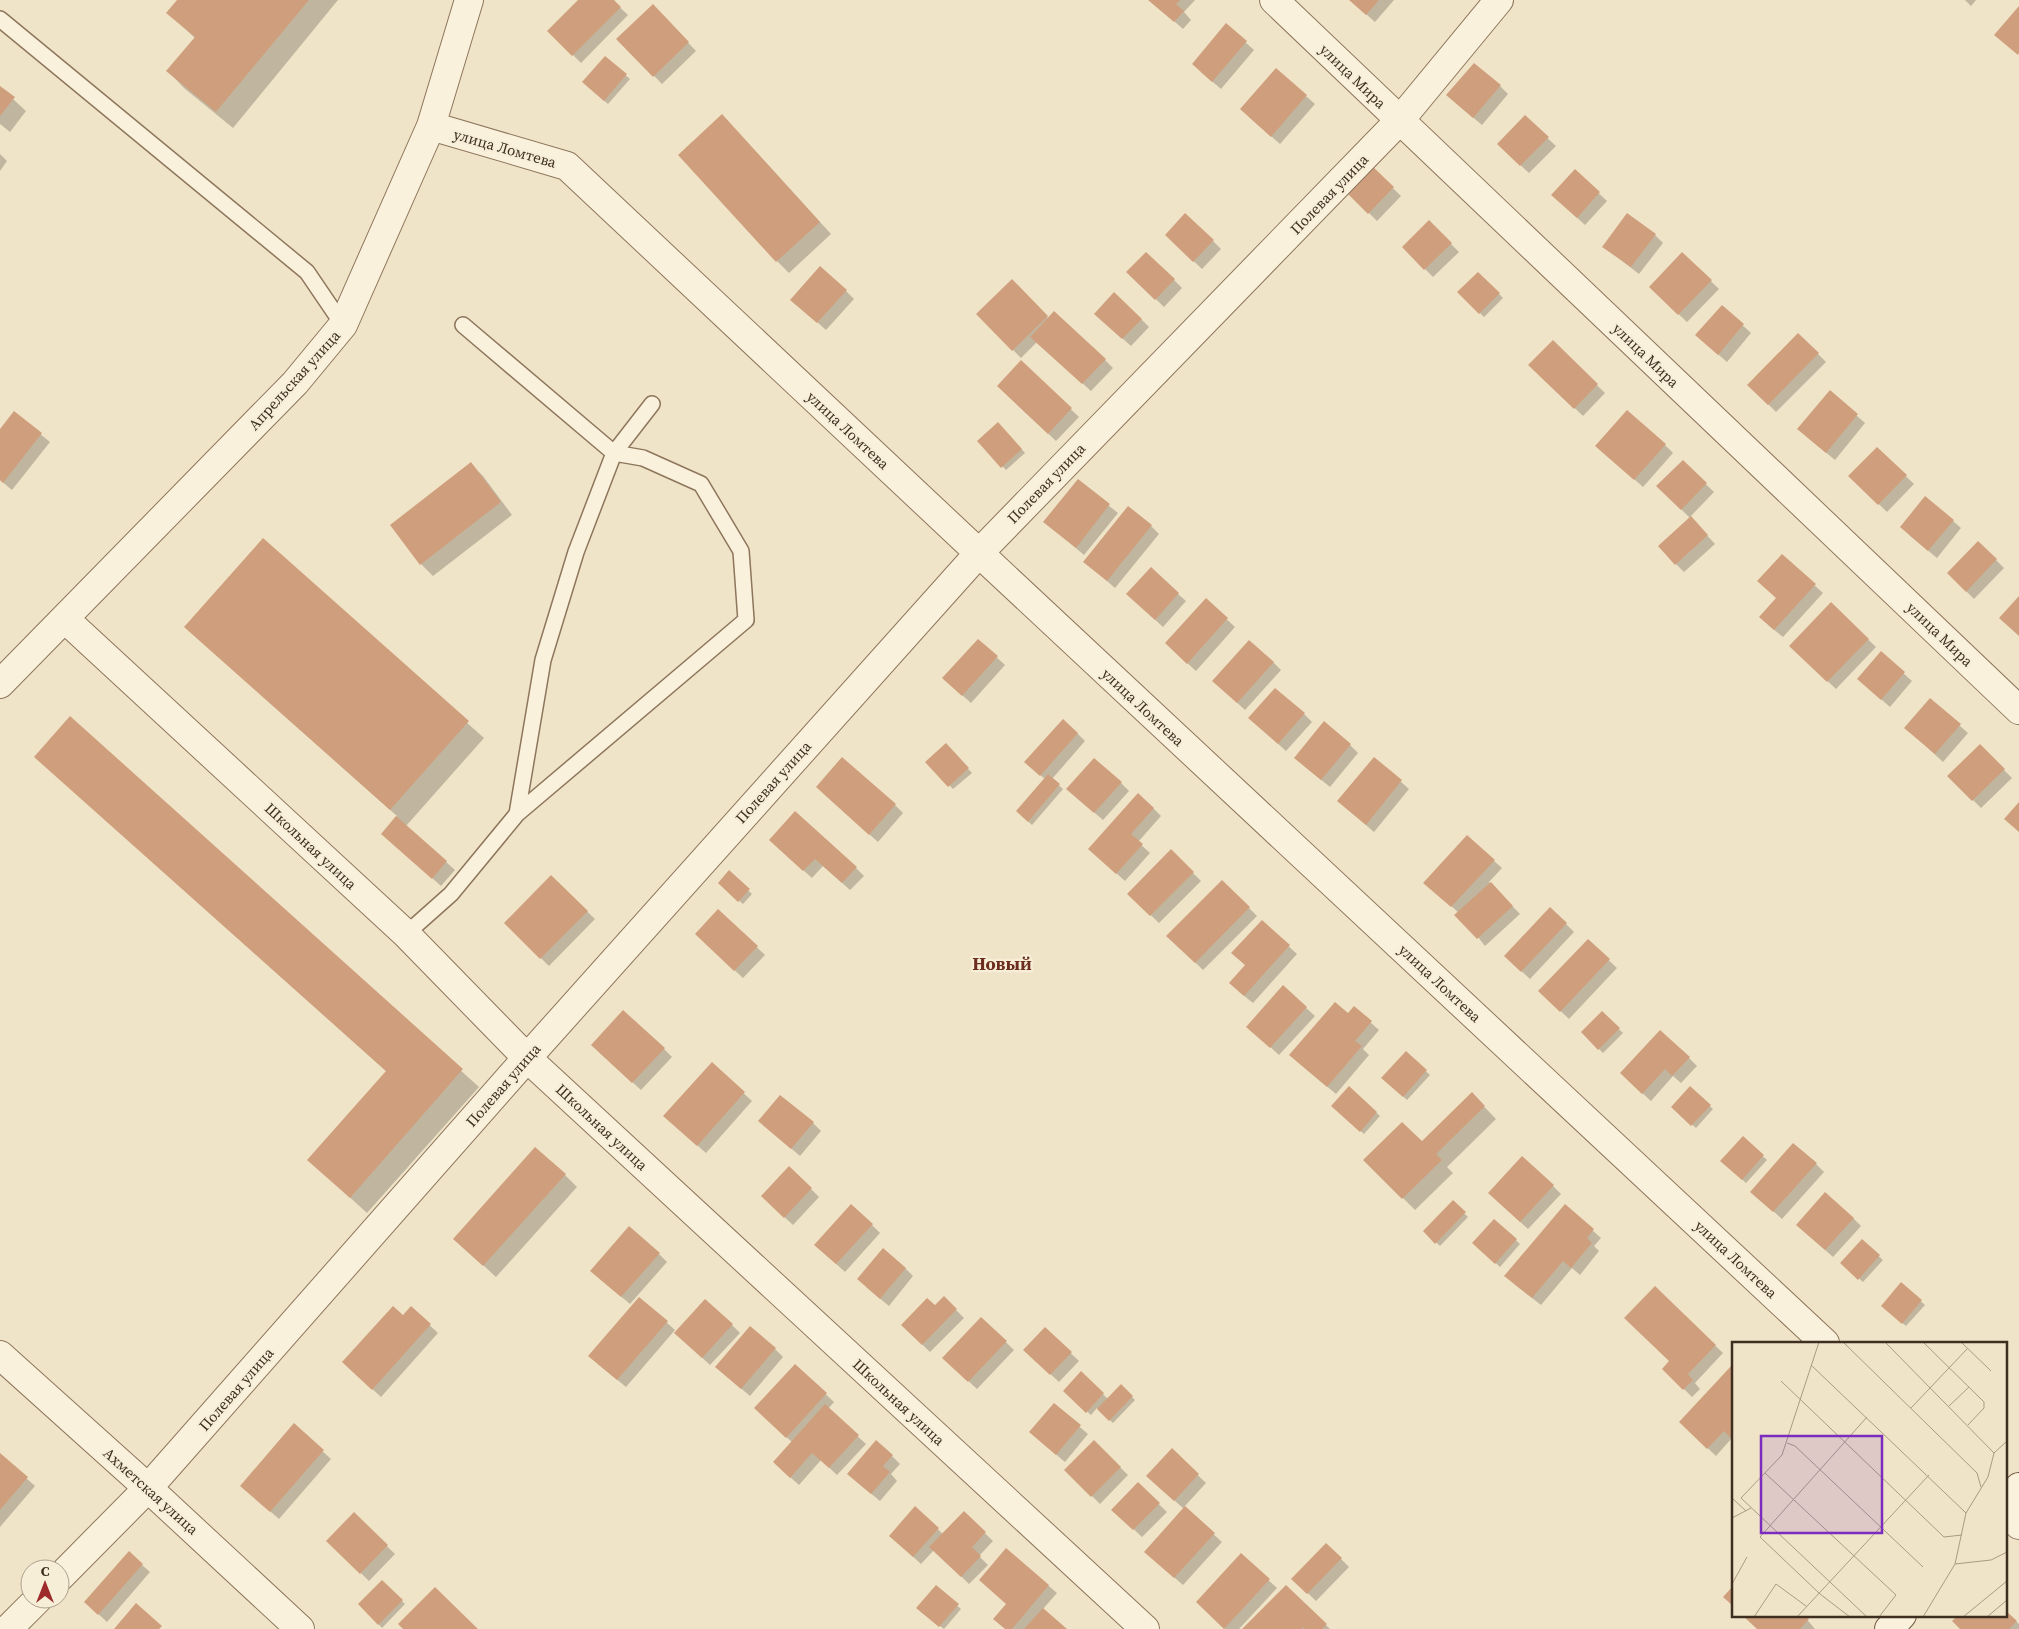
<svg xmlns="http://www.w3.org/2000/svg" width="2019" height="1629" viewBox="0 0 2019 1629" font-family="'Source Serif 4',serif">
<style>
.shadow{fill:#0003}
.building{fill:#cf9f7d}
.lines{fill:none;stroke-linecap:round;stroke-linejoin:round}
.lane-casing{stroke:#8d765c;stroke-width:18}
.street-casing{stroke:#8d765c;stroke-width:30}
.secondary-casing{stroke:#6f573f;stroke-width:30}
.lane{stroke:#faf1dc;stroke-width:15}
.street{stroke:#faf1dc;stroke-width:28}
.secondary{stroke:#faf1dc;stroke-width:28}
.labels{text-anchor:middle;dominant-baseline:central;stroke-width:4.5;stroke-linejoin:round;paint-order:stroke}
.street-label{font-size:15px;fill:#3d2e20;stroke:#f7eed8}
.quarter-label{font-size:18px;font-weight:bold;fill:#6b2e1e;stroke:#f7eed8}
.inset-road{fill:none;stroke:#a89b85;stroke-width:1}
.view{fill:#7b2cbf;fill-opacity:0.15;stroke:#7b2cbf;stroke-width:2.5}
.inset-edge{fill:none;stroke:#3d2e20;stroke-width:2.5}
</style>
<rect width="100%" height="100%" fill="#f0e4c8"/>
<path class="shadow" d="M179,0H338L233,128L184,88L168,71L195,38L168,13Z
M579,0H612L628,15L581,63L549,31Z
M1150,0H1195L1184,12L1191,20L1183,29Z
M1350,0H1394L1375,22Z
M1965,0H1976L1971,6Z
M653,6L696,51L662,84L618,39Z
M1226,25L1254,50L1221,89L1201,72Z
M605,57L630,79L608,104L587,86Z
M1276,70L1315,104L1280,144L1249,117Z
M1500,86L1508,94L1482,125L1456,103Z
M0,87L26,111L10,132L0,124Z
M1525,117L1556,146L1529,173L1506,152Z
M734,128L831,234L789,273L777,261Z
M0,154L7,161L0,171Z
M1371,167L1401,196L1377,221L1348,192Z
M1575,171L1607,201L1585,225L1561,203Z
M1429,222L1459,252L1433,277L1403,247Z
M1166,235L1213,241L1221,249L1202,269Z
M1655,235L1663,243L1639,274L1604,247Z
M1682,253L1719,289L1687,322L1650,287Z
M1128,272L1174,280L1182,288L1164,307Z
M1478,273L1503,298L1484,317L1459,292Z
M1012,281L1049,319L1105,360L1113,368L1091,391L1037,342L1021,358L978,314Z
M846,291L854,299L826,330L800,307Z
M1722,306L1751,333L1727,362L1705,343Z
M1141,319L1149,327L1131,346L1104,322Z
M1799,335L1826,362L1776,412L1749,385Z
M1553,342L1605,393L1583,416L1530,365Z
M1021,362L1079,417L1056,441L1006,394Z
M1830,392L1865,423L1835,460L1807,437Z
M14,413L50,442L12,490L0,480V431Z
M998,423L1025,453L1006,470L978,441Z
M1665,445L1673,453L1643,487L1605,453Z
M1877,448L1914,484L1887,512L1850,476Z
M1683,462L1714,492L1690,517L1715,544L1684,572L1676,564L1690,518L1658,486Z
M471,464L483,476L512,515L433,576L421,564Z
M1078,481L1118,513L1084,555L1045,522Z
M1953,521L1961,528L1937,558L1909,535Z
M1151,526L1159,534L1115,588L1085,562Z
M263,540L484,738L406,826L455,870L441,886L383,834L397,816L185,627Z
M1978,542L2004,568L1974,599L1948,573Z
M1782,556L1823,593L1783,637L1768,625L1777,599Z
M1178,594L1186,601L1163,627L1136,602Z
M1206,600L1235,627L1196,671L1174,651Z
M1831,604L1876,647L1836,689L1799,654Z
M978,640L1005,665L971,703L952,686Z
M1881,653L1912,681L1890,707L1867,687Z
M1273,662L1281,670L1245,710L1222,689Z
M1930,700L1968,733L1943,762L1906,728Z
M1304,714L1312,722L1286,751L1258,726Z
M70,718L479,1087L367,1213L309,1160L387,1072L35,756Z
M1077,733L1085,741L1052,779L1063,789L1032,825L1021,815L1045,779L1034,770Z
M946,745L972,773L953,789L927,762Z
M1350,745L1358,753L1330,787L1304,766Z
M1980,746L2012,778L1981,808L1949,776Z
M1374,758L1409,789L1374,832L1338,801Z
M1121,783L1129,791L1103,820L1076,797Z
M825,795L895,805L903,813L878,842Z
M1153,808L1161,816L1138,842L1150,853L1125,881L1098,857Z
M778,848L856,868L864,876L850,890L823,866L812,878Z
M1171,851L1201,881L1159,923L1129,894Z
M1494,861L1502,868L1489,882L1520,914L1485,946L1459,913L1433,890Z
M729,872L752,894L743,904L719,883Z
M551,877L595,919L549,966L505,923Z
M1222,881L1257,916L1203,970L1168,936Z
M1550,908L1574,932L1530,979L1505,956Z
M718,910L765,955L743,978L704,942Z
M1262,922L1297,954L1253,1003L1238,991Z
M1588,941L1617,968L1569,1019L1540,991Z
M1283,987L1315,1016L1279,1055L1256,1034Z
M1354,1008L1379,1030L1363,1049L1369,1055L1336,1094L1299,1063Z
M1602,1013L1623,1033L1603,1053L1582,1032Z
M664,1049L672,1057L641,1090L600,1053Z
M1406,1053L1430,1075L1407,1100L1383,1078Z
M1689,1058L1697,1066L1681,1083L1673,1076L1651,1101L1629,1081Z
M712,1064L752,1101L706,1153L673,1124Z
M1349,1088L1380,1116L1364,1134L1333,1106Z
M1690,1088L1713,1109L1696,1128L1672,1107Z
M1472,1094L1496,1119L1447,1167L1453,1173L1415,1210L1365,1160L1422,1143Z
M813,1123L821,1131L800,1156L768,1129Z
M1743,1138L1767,1160L1746,1183L1722,1161Z
M1816,1164L1824,1172L1782,1219L1752,1192Z
M565,1175L577,1187L496,1277L455,1239Z
M1553,1186L1561,1194L1528,1229L1498,1201Z
M811,1189L819,1197L793,1225L770,1204Z
M1453,1202L1468,1217L1440,1246L1425,1231Z
M1565,1206L1601,1238L1594,1246L1599,1251L1580,1275L1572,1268L1541,1305L1514,1284Z
M1853,1218L1861,1226L1833,1257L1806,1233Z
M1494,1220L1520,1244L1500,1267L1474,1243Z
M872,1225L880,1233L845,1272L824,1253Z
M1862,1241L1883,1260L1863,1282L1842,1263Z
M659,1254L667,1262L630,1304L599,1278Z
M905,1268L913,1276L889,1306L866,1287Z
M1902,1284L1925,1305L1906,1326L1886,1309Z
M1655,1288L1723,1353L1695,1383L1700,1389L1692,1397L1664,1369L1671,1362Z
M639,1298L675,1330L626,1387L598,1364Z
M944,1298L964,1318L930,1352L902,1325L935,1307Z
M411,1308L438,1333L381,1397L352,1370Z
M981,1318L1014,1350L977,1389L952,1366Z
M732,1325L740,1333L710,1365L684,1341Z
M1045,1329L1079,1361L1059,1382L1033,1358Z
M775,1349L783,1357L750,1396L725,1375Z
M795,1365L834,1402L828,1409L866,1444L837,1475L821,1460L799,1485L782,1470L792,1442L763,1416Z
M1733,1366L1732,1438L1716,1456L1680,1422Z
M1081,1373L1108,1399L1121,1386L1135,1400L1113,1423L1097,1408L1091,1415L1064,1391Z
M1054,1405L1088,1434L1065,1462L1039,1440Z
M294,1425L331,1459L279,1519L249,1493Z
M1094,1442L1128,1475L1100,1504L1066,1470Z
M1172,1450L1206,1483L1184,1507L1222,1542L1183,1585L1154,1560L1184,1509L1156,1484Z
M0,1455L35,1486L0,1527Z
M892,1456L900,1464L891,1474L897,1481L880,1501L857,1482Z
M1138,1484L1167,1512L1142,1537L1113,1510Z
M915,1508L943,1534L964,1513L993,1541L979,1556L988,1565L969,1584L934,1550L921,1564L898,1543Z
M354,1514L395,1554L369,1581L328,1541Z
M1326,1544L1349,1567L1316,1601L1293,1579Z
M1007,1550L1057,1593L1043,1609L1065,1629H1005L1008,1605Z
M1241,1555L1277,1588L1239,1629H1225L1205,1610Z
M142,1565L150,1572L107,1622L94,1610Z
M382,1582L405,1604L382,1628L360,1604Z
M1286,1586L1330,1629H1244Z
M936,1587L961,1609L944,1629L921,1612Z
M2005,1611L2019,1624V1629H1962L2005,1615Z
M1803,1615L1815,1629H1758Z"/>
<path class="building" d="M177,0H309L216,112L166,71L195,37L166,13Z
M578,0H614L621,7L572,56L547,31Z
M1148,0H1180L1176,4L1184,11L1174,22Z
M1349,0H1379L1366,15Z
M653,4L689,42L653,77L616,39Z
M2019,6V53L2018,55L1994,35Z
M1226,23L1247,41L1212,82L1192,64Z
M605,56L627,74L604,101L582,82Z
M1474,63L1501,85L1473,118L1446,95Z
M1276,68L1307,95L1271,137L1240,109Z
M0,86L15,97L0,116Z
M722,114L820,222L776,262L678,155Z
M1525,115L1549,137L1520,166L1497,144Z
M1371,165L1394,187L1368,214L1346,192Z
M1575,169L1600,192L1577,218L1551,195Z
M1185,213L1214,240L1193,262L1165,235Z
M1627,213L1656,234L1631,267L1602,247Z
M1429,220L1452,243L1424,270L1402,247Z
M1146,252L1175,279L1155,300L1126,272Z
M1682,252L1712,280L1678,315L1649,287Z
M820,266L847,290L817,323L790,300Z
M1478,272L1500,293L1479,314L1457,292Z
M1012,279L1048,316L1012,351L976,314Z
M1114,292L1142,319L1122,339L1094,314Z
M1722,305L1744,324L1718,355L1695,335Z
M1054,311L1106,359L1082,384L1030,337Z
M1798,333L1819,353L1768,405L1747,385Z
M1553,340L1598,384L1574,409L1528,365Z
M1021,360L1072,408L1048,434L997,386Z
M1830,390L1858,414L1826,453L1797,429Z
M1627,410L1666,444L1634,480L1595,446Z
M14,411L42,433L3,483L0,480V429Z
M998,422L1022,449L1001,468L977,441Z
M1877,447L1907,475L1878,505L1848,476Z
M1683,460L1707,483L1681,510L1656,486Z
M471,462L501,502L420,565L390,525Z
M1078,479L1110,504L1076,548L1043,522Z
M1925,496L1954,520L1928,551L1900,527Z
M1128,506L1152,525L1107,581L1083,562Z
M1691,516L1708,535L1675,565L1658,546Z
M263,538L469,721L390,810L184,627Z
M1978,541L1997,559L1966,592L1947,573Z
M1782,554L1816,584L1774,630L1759,617L1776,598L1757,581Z
M1151,567L1179,593L1155,620L1126,594Z
M2019,596V636L1999,618Z
M1206,598L1228,618L1187,664L1165,643Z
M1831,602L1869,639L1827,682L1789,646Z
M978,639L998,656L962,696L942,678Z
M1249,640L1274,662L1237,703L1212,681Z
M1881,651L1905,672L1881,700L1857,679Z
M1275,688L1305,713L1278,744L1248,718Z
M1930,698L1961,724L1935,754L1904,728Z
M70,716L463,1069L350,1198L307,1160L386,1071L34,757Z
M1063,719L1078,733L1040,776L1024,762Z
M1324,721L1351,744L1321,780L1294,758Z
M946,743L969,768L948,787L925,762Z
M1980,744L2005,769L1972,801L1947,776Z
M842,757L896,804L869,835L816,787Z
M1374,757L1402,780L1366,825L1337,801Z
M1094,758L1122,782L1094,813L1066,789Z
M1048,774L1060,784L1028,822L1016,811Z
M1138,793L1154,808L1131,834L1143,844L1116,874L1088,849Z
M2019,802V832L2004,819Z
M795,811L857,867L842,883L815,859L803,871L769,840Z
M396,816L447,861L432,879L381,834Z
M1467,835L1495,860L1451,907L1423,883Z
M1171,849L1194,872L1150,916L1127,894Z
M729,870L750,889L738,902L718,883Z
M551,875L588,911L540,959L504,923Z
M1222,880L1250,907L1195,963L1166,936Z
M1491,882L1513,906L1477,939L1454,915Z
M1550,907L1567,923L1521,972L1504,956Z
M718,909L758,946L734,971L695,934Z
M1262,920L1290,945L1244,996L1229,983L1245,965L1231,953Z
M1588,939L1610,959L1560,1012L1538,991Z
M1283,985L1307,1007L1270,1048L1246,1027Z
M1335,1002L1348,1013L1354,1006L1372,1021L1355,1041L1362,1046L1327,1087L1289,1055Z
M623,1010L665,1048L632,1083L591,1045Z
M1602,1011L1620,1028L1598,1050L1581,1032Z
M1660,1030L1690,1057L1672,1076L1665,1069L1642,1094L1620,1073Z
M1406,1051L1427,1070L1403,1097L1381,1078Z
M712,1062L745,1092L697,1146L663,1116Z
M1349,1086L1377,1112L1360,1132L1331,1106Z
M1690,1086L1711,1105L1691,1126L1671,1107Z
M1472,1092L1485,1106L1436,1154L1442,1160L1402,1199L1363,1160L1402,1122L1422,1141Z
M780,1095L814,1122L791,1149L758,1121Z
M1743,1136L1764,1155L1742,1180L1720,1161Z
M1793,1143L1817,1163L1773,1212L1750,1192Z
M535,1147L566,1174L483,1266L453,1239Z
M1522,1156L1554,1185L1520,1222L1488,1193Z
M789,1166L812,1188L784,1218L761,1196Z
M1825,1192L1854,1218L1825,1250L1796,1225Z
M1453,1200L1466,1212L1435,1244L1423,1231Z
M851,1204L873,1224L836,1264L814,1245Z
M1565,1204L1594,1229L1587,1238L1592,1243L1571,1268L1563,1261L1532,1298L1504,1276Z
M1494,1219L1517,1239L1495,1264L1472,1243Z
M629,1226L660,1253L621,1297L590,1271Z
M1862,1239L1880,1255L1858,1280L1840,1263Z
M883,1248L906,1268L880,1299L857,1279Z
M1901,1282L1922,1300L1902,1324L1881,1306Z
M1655,1286L1716,1345L1688,1374L1693,1380L1683,1390L1662,1369L1669,1361L1624,1318Z
M944,1296L957,1309L922,1345L901,1325L927,1298L935,1305Z
M639,1297L668,1321L617,1380L588,1356Z
M705,1299L733,1324L702,1358L674,1333Z
M393,1306L403,1315L411,1306L431,1324L372,1390L342,1362Z
M981,1317L1007,1341L968,1382L942,1358Z
M750,1326L776,1348L741,1389L715,1367Z
M1045,1327L1072,1352L1050,1375L1023,1350Z
M795,1364L827,1393L786,1438L754,1408Z
M1733,1364V1440L1724,1431L1707,1449L1679,1422Z
M1081,1371L1104,1393L1086,1413L1063,1391Z
M1121,1384L1133,1396L1109,1421L1097,1409Z
M1054,1403L1081,1425L1056,1455L1029,1432Z
M825,1404L859,1435L829,1468L812,1453L790,1478L773,1462Z
M294,1423L324,1450L270,1512L240,1486Z
M876,1440L893,1455L883,1466L890,1472L871,1494L847,1474Z
M1094,1440L1121,1467L1091,1497L1064,1470Z
M1172,1448L1199,1474L1174,1501L1146,1476Z
M0,1453L28,1477L0,1510Z
M1138,1482L1160,1503L1133,1530L1111,1510Z
M915,1506L939,1528L913,1557L889,1536Z
M1185,1506L1215,1533L1174,1578L1144,1552Z
M964,1511L986,1532L972,1547L981,1556L961,1577L929,1547Z
M354,1512L388,1545L360,1574L326,1541Z
M1326,1543L1342,1558L1307,1594L1291,1579Z
M1006,1548L1049,1585L1012,1629H1005L993,1619L1006,1604L979,1580Z
M129,1551L143,1564L98,1615L84,1602Z
M1241,1553L1270,1579L1224,1629L1196,1602Z
M382,1580L403,1600L378,1625L358,1604Z
M936,1585L959,1604L939,1627L916,1608Z
M1286,1585L1327,1624L1322,1629H1305L1303,1627L1302,1629H1242Z
M1733,1586V1606L1723,1597Z
M435,1587L478,1629H403L398,1624Z
M136,1603L162,1626L159,1629H114Z
M1043,1608L1067,1629H1024Z
M2005,1610L2017,1621L2009,1629H1960L1952,1621L1958,1615H2005Z
M1742,1615H1805L1809,1619L1800,1629H1757Z"/>
<g class="lines">
<defs>
<path id="lane" d="M0,19L307,272L343,325
M517,814L543,660L576,552L614,453L652,404
M406,934L451,894L517,814L746,620L741,551L701,484L643,458L614,453L463,325"/>
<path id="street" d="M1274,0L2019,710
M431,126L567,166L979,553L1825,1343
M65,619L406,934L527,1058L1145,1629
M0,684L295,383L343,325L431,126L469,0
M0,1355L148,1488L300,1629
M2005,1511L2019,1525
M60,1577L148,1488L527,1058L979,553L1400,120L1499,0
M8,1629L38,1599"/>
<path id="secondary" d="M2005,1502L2019,1487
M1889,1629L1902,1615"/>
</defs>
<use href="#lane" class="lane-casing"/>
<use href="#street" class="street-casing"/>
<use href="#secondary" class="secondary-casing"/>
<use href="#lane" class="lane"/>
<use href="#street" class="street"/>
<use href="#secondary" class="secondary"/>
</g>
<g class="labels">
<g class="street-label">
<text transform="translate(1353 76) rotate(44)">улица Мира</text>
<text transform="translate(505 148) rotate(16)">улица Ломтева</text>
<text transform="translate(1329 194) rotate(-46)">Полевая улица</text>
<text transform="translate(1646 355) rotate(44)">улица Мира</text>
<text transform="translate(294 380) rotate(-48)">Апрельская улица</text>
<text transform="translate(848 430) rotate(43)">улица Ломтева</text>
<text transform="translate(1046 483) rotate(-46)">Полевая улица</text>
<text transform="translate(1940 634) rotate(44)">улица Мира</text>
<text transform="translate(1143 707) rotate(43)">улица Ломтева</text>
<text transform="translate(773 782) rotate(-48)">Полевая улица</text>
<text transform="translate(311 846) rotate(43)">Школьная улица</text>
<text transform="translate(1440 983) rotate(43)">улица Ломтева</text>
<text transform="translate(503 1085) rotate(-49)">Полевая улица</text>
<text transform="translate(602 1127) rotate(43)">Школьная улица</text>
<text transform="translate(1736 1259) rotate(43)">улица Ломтева</text>
<text transform="translate(236 1389) rotate(-49)">Полевая улица</text>
<text transform="translate(899 1402) rotate(43)">Школьная улица</text>
<text transform="translate(151 1491) rotate(42)">Ахметская улица</text>
</g>
<g class="quarter-label">
<text x="1002" y="963">Новый</text>
</g>
</g>
<g transform="translate(1732 1342)">
<rect width="275" height="275" fill="#f0e4c8"/>
<path class="inset-road" d="M87,0L50,113L9,156L135,275M111,0L245,131L249,145M153,0L262,111M191,0L252,60V66L236,83M229,0L259,29M79,23L234,171M49,39L212,195L230,193M217,64L237,45M179,66L235,7M55,101L63,104L191,225M33,131L164,253L147,275M0,156L14,169M0,176L19,166M223,222L259,218L275,210M0,242L15,215M22,275L44,242L74,264M65,275L197,133M118,275L88,252L28,195L135,75M191,275L223,222L234,171L256,135L262,111L275,99M231,275L275,239M255,275L275,258"/>
<path class="view" d="M29,94H150V191H29Z"/>
<rect width="275" height="275" class="inset-edge"/>
</g>
<g transform="translate(45 1584)"><circle r="24" fill="#f7eed8" stroke="#ada18e"/>
<path d="M0-4L9 19L0 12L-9 19Z" fill="#9e2a2b"/>
<text y="-8" font-size="14" font-weight="bold" text-anchor="middle" fill="#3d2e20">С</text>
</g>
</svg>
